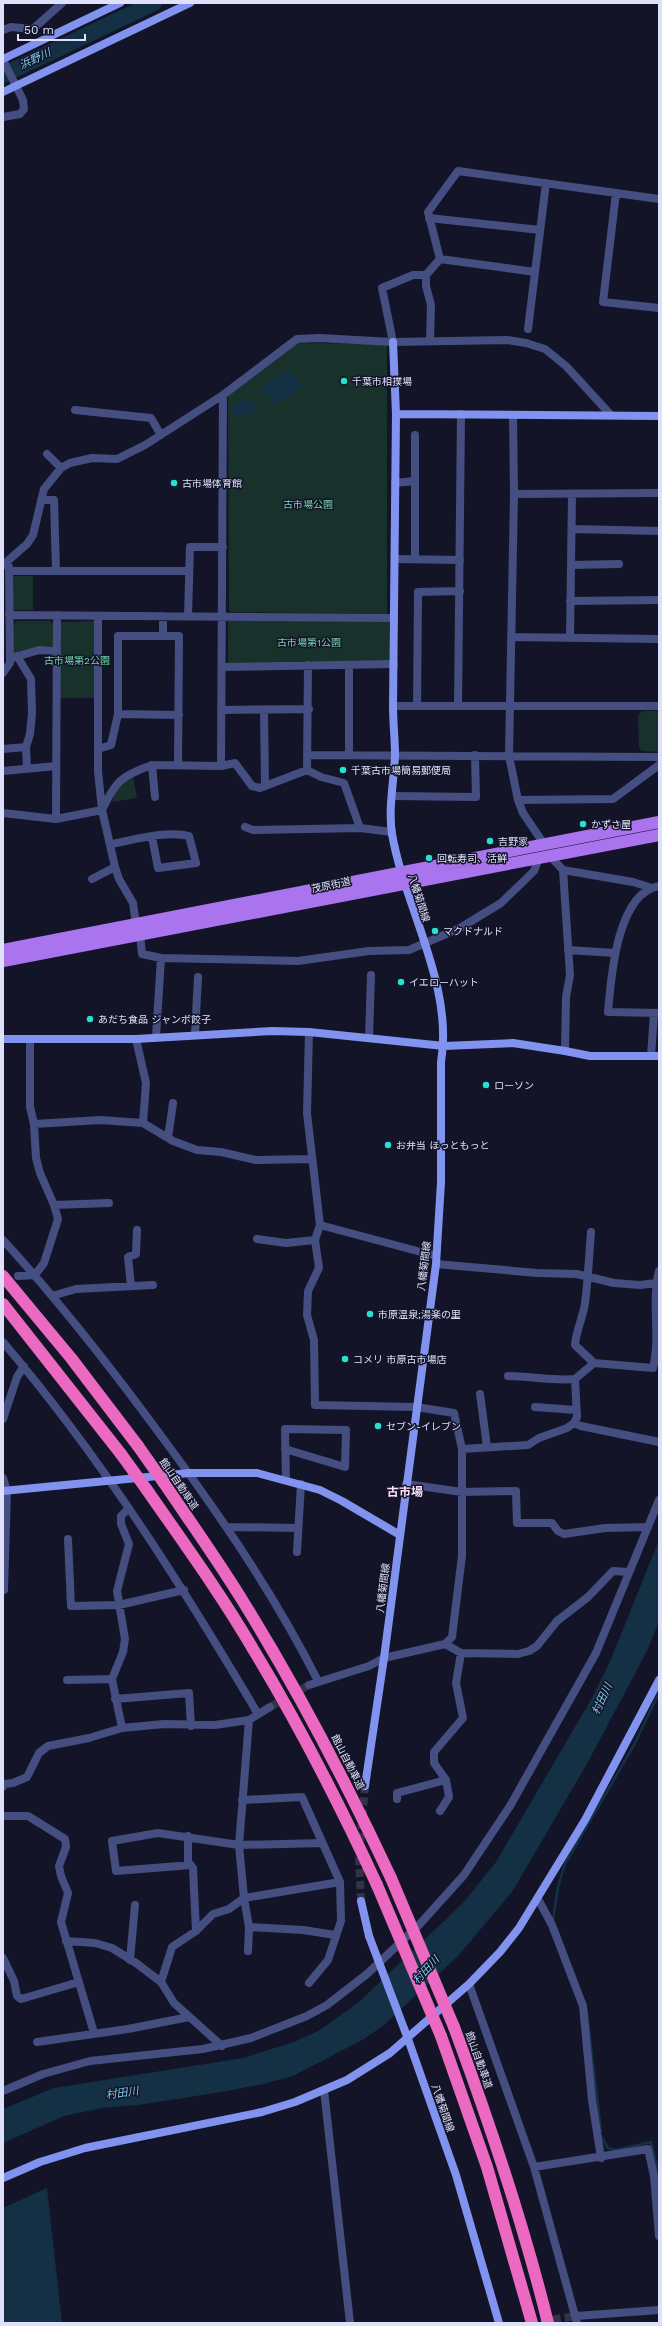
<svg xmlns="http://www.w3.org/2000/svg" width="662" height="2326" viewBox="0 0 662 2326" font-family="'Work Sans','Noto Sans JP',sans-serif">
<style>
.green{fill:#18312b}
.water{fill:#143045}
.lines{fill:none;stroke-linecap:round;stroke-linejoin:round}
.stream{stroke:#143045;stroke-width:2.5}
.river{stroke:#143045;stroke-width:16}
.street-tunnel{stroke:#323348;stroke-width:8;stroke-dasharray:8 4;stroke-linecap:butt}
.secondary-tunnel{stroke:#323348;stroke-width:8;stroke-dasharray:8 4;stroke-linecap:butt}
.street{stroke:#454e81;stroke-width:8}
.secondary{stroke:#8293ef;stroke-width:8}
.primary{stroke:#a974ed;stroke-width:12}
.highway{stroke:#eb69c0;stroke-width:12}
.secondary-bridge{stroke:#8293ef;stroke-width:8}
.highway-bridge{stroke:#eb69c0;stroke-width:12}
.poi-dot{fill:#24e2d2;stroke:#141428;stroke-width:1.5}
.labels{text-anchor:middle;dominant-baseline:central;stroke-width:3;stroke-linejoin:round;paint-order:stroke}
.poi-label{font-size:10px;fill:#dfe1fb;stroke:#141428;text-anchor:start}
.park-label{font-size:10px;fill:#73d3a9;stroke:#141428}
.street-label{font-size:10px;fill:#dfe1fb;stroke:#141428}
.water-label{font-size:11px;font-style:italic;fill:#7acded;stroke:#141428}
.quarter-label{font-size:12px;font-weight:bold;fill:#fbe1f6;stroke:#141428}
</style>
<rect width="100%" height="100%" fill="#141428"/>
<path class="green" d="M298,343L387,344V614L229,612L228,396Z
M12,576H33V610H12Z
M389,620V663H228V621Z
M17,621H50L54,625L53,646L36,647L17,655L14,652L13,625Z
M94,621L95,698H60L59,622Z
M642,711H659V752L642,751L639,748L638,716Z
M133,777L137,798L112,802C117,789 121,783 133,777Z"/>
<path class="water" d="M289,369L302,386L276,405L262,388Z
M246,400L254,402L255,411L242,416L235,415L232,410L234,405Z
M659,1540V1621L647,1651L588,1762L512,1892L458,1956L384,2025L364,2039L293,2076L263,2084L227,2091L139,2105L102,2108L64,2116L3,2143V2109L54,2088L243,2058L294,2042L320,2030L359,2002L464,1902L496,1862L592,1698L609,1664Z
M47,2188L62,2323H3V2208Z"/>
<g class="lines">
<path class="stream" d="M553,1920L558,1887L565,1864L634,1745L659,1693
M587,2013L601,2131
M601,2136L608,2148L616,2150L651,2142L659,2174"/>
<path class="river" d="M3,75L154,3"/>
<path class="street-tunnel" d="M270,1707L309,1685
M529,2323L576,2316"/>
<path class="secondary-tunnel" d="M361,1901L359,1856L365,1786"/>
<path class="street" d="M3,30L11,27L33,29L62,3
M3,60L23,100L24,109L20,114L3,117
M616,193L603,302L659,308
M429,218L540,230
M440,259L428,212L458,171L659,199
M440,259L535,272
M426,275V286L431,305L430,341
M528,329L546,183
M393,342L382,288L413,275H426L440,259
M75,410L151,418L161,435
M513,416L514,494L509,756L518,800L523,813L544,844
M415,435V559
M47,454L61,468
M395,483L415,481
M514,494L659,493
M41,500H54L56,571
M572,529L659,531
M395,559L460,560
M3,565L27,544L33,535L44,489L61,468L70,463L92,458L117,459L145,445L223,395L297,339L319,338L393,342L507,340L526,343L545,349L566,366L610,414
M571,565L619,564
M9,571H189
M570,601L659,600
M9,615L394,618
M98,616V771L102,810L115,867L119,879L133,903L136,925
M188,616L190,547H223
M163,636V616
M511,637L659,639
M570,638L572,494
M17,656L31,679L32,713L30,734L26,747L27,768
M12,658L39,650L56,651
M349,665V754
M222,667L394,664
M3,673L10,663L9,567
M393,706H659
M417,706L418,592L460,591
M458,706L461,414
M221,710L309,709
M264,710L265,785
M118,714L179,715
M3,749L26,747
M98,749L111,745L118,714V636H179L178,764
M308,755L659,757
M152,765L155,797
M221,766L223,395
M307,770L308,665
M3,771L56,766
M392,796L476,797L475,755
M518,800L613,799L659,765
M3,813L56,819L102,810C116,781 121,776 152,765L221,766L235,763L252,786L260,788L307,770L321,777L344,783L360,828L392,832
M56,819L57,615
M245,827L253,830L360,828
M111,844C133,840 168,830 189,836L196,863L158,868L152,837
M550,856L563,870L633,882L649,887
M563,870L570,975L566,997L565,1051
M92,879L115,867
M659,886C617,893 611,977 608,1012L659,1013
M140,934L142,954L161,958L298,961L369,951L409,950L460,928L501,903L534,871L539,858
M568,950L615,953
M195,1034L198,977
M156,1037L161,958
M369,1038L371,975
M136,1039L146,1083L143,1123
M651,1056L654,1013
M34,1124L100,1120L143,1123L173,1141L197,1150L221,1152L256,1160L311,1159
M168,1138L173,1103
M54,1205L109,1203
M320,1225L436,1256
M591,1232C589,1256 588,1280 585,1303C583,1318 576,1330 575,1345L594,1363
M257,1239L286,1243L315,1240
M3,1240C60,1302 112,1369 162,1437C220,1515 274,1594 318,1681
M436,1264L537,1273L577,1274L614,1283L640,1285L656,1283
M18,1276L35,1275L44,1263L58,1219L54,1205L40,1173L36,1158L34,1124L30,1107V1039
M131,1286L128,1257L136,1254L137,1230
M52,1296L76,1289L153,1285
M3,1342C101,1457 181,1584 258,1714
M508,1376C530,1376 552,1381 575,1379
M480,1394L487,1447
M535,1407L576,1410
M3,1419L17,1377L24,1366
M574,1423L581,1426L659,1442
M285,1449L345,1467L346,1430L285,1429L286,1480
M462,1449L528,1445L539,1438L567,1428L574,1423L577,1417L575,1379L594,1363L653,1368C661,1335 651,1302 659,1271
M3,1478L7,1491L4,1590
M406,1484L462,1492L516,1491L517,1523H552L558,1531L564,1534L605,1528L648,1527
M228,1527L298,1528
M68,1539L71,1606L119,1605L184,1590
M297,1552L301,1484
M445,1644L461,1653L518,1654L529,1651L537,1646L557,1621L588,1597L613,1571L629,1572
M67,1680L112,1679
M309,1685L369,1666L384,1658L445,1644L452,1637L462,1556V1449L454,1413L416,1407L315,1405L314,1340L307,1315L308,1291L319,1268L315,1240L320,1225L307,1113L309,1032
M115,1699L189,1693L191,1726
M122,1728L112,1679L123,1652L125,1639L117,1591L129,1544L121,1524V1516L129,1508
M3,1787L4,1784L13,1783L27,1777L39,1753L48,1746L89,1738L122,1728L164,1724L215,1725L249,1720L270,1707
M397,1799V1793L446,1780L434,1763V1752L463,1718L456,1683L461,1653
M242,1800L302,1797L340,1882L341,1921L328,1960L309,1983
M440,1811L449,1797L446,1780
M3,1816H28L65,1839L66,1847L59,1866L61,1876L68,1893L61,1922L94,2033
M188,1836V1862L193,1868L196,1931
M191,1865L116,1871L112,1841L158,1833L239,1845L322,1843
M538,1899L552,1925L583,2006L592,2100L601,2158
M249,1927L303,1930L335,1935
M66,1941L95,1943L112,1948L136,1963L161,1982L174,2003L222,2046
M248,1951L249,1927L244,1898L340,1882
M3,1958L14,1981L17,1996L21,1999L79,1982
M130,1960L135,1905
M161,1982L172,1947L196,1931L213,1914L229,1909L244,1898L239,1845L249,1720
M469,1984L534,2167L577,2323
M37,2042L128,2029L189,2017
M324,2090L350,2323
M3,2091L43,2074L90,2061L203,2049L251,2038L307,2016L327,2005L367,1974L419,1925L464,1875L510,1806L596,1653L659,1500
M534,2167L648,2149L654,2176L659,2236
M576,2316L659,2310"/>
<path class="secondary" d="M3,59L120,3
M3,92L190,3
M396,414L659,416
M3,1039H136L272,1031L309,1032L444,1046L513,1043L565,1051L590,1056H659
M3,1491L189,1473H257L320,1490L342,1501L400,1535
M365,1786L384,1658L436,1264L441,1182V1062C454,986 405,908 392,834C388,809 394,781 395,755C395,739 393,723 393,706L396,414L393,342
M361,1901L369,1936
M408,2039L456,2175L499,2323
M3,2178L40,2162L85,2148L262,2112L295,2102L347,2080L390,2053L469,1984L500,1952L519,1928L585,1820L659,1680"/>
<path class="primary" d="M3,950L659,822
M3,961L659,835"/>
<path class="highway" d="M3,1276L71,1358L138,1446
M3,1304L121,1454
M164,1483C191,1523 219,1562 244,1603C299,1692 347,1784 391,1878
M147,1490C183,1542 221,1594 253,1649C299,1725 340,1805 377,1885
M454,2027C490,2124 523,2222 548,2323
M441,2036L487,2167L532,2323"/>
<path class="secondary-bridge" d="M369,1936L408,2039"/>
<path class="highway-bridge" d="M138,1446L164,1483
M121,1454L147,1490
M391,1878L454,2027
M377,1885L441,2036"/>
</g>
<g class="poi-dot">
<circle cx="344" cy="381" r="4"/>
<circle cx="174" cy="483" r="4"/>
<circle cx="343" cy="770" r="4"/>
<circle cx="583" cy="824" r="4"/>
<circle cx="490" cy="841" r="4"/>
<circle cx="429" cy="858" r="4"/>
<circle cx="435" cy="931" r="4"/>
<circle cx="401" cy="982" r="4"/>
<circle cx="90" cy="1019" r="4"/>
<circle cx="486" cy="1085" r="4"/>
<circle cx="388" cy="1145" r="4"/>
<circle cx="370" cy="1314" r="4"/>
<circle cx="345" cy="1359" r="4"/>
<circle cx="378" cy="1426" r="4"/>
</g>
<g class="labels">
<g class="poi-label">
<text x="352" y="381">千葉市相撲場</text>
<text x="182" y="483">古市場体育館</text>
<text x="351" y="770">千葉古市場簡易郵便局</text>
<text x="591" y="824">かずさ屋</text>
<text x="498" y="841">吉野家</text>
<text x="437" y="858">回転寿司、活鮮</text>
<text x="443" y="931">マクドナルド</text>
<text x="409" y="982">イエローハット</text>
<text x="98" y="1019">あだち食品 ジャンボ餃子</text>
<text x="494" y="1085">ローソン</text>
<text x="396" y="1145">お弁当 ほっともっと</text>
<text x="378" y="1314">市原温泉;湯楽の里</text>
<text x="353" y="1359">コメリ 市原古市場店</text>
<text x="386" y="1426">セブン-イレブン</text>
</g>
<g class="park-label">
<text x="308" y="504">古市場公園</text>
<text x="309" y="642">古市場第1公園</text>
<text x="77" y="660">古市場第2公園</text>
</g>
<g class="street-label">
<text transform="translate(331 885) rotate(-12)">茂原街道</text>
<text transform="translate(419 898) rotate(72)">八幡菊間線</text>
<text transform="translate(424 1266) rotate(-83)">八幡菊間線</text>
<text transform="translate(179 1484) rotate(55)">館山自動車道</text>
<text transform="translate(383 1588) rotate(-83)">八幡菊間線</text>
<text transform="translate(348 1762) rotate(63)">館山自動車道</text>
<text transform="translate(479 2060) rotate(70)">館山自動車道</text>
<text transform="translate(443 2108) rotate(71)">八幡菊間線</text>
</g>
<g class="water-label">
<text transform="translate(35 59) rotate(-25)">浜野川</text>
<text transform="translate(602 1699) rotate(-65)">村田川</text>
<text transform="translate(426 1970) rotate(-47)">村田川</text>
<text transform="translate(122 2093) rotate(-8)">村田川</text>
</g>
<g class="quarter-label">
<text x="405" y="1492">古市場</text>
</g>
</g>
<rect width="662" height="2326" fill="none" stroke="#dfe1fb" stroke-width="8"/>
<path d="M18 34v6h67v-6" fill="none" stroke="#dfe1fb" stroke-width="2"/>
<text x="24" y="34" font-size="12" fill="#dfe1fb" stroke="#141428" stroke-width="3" paint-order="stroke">50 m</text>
</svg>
